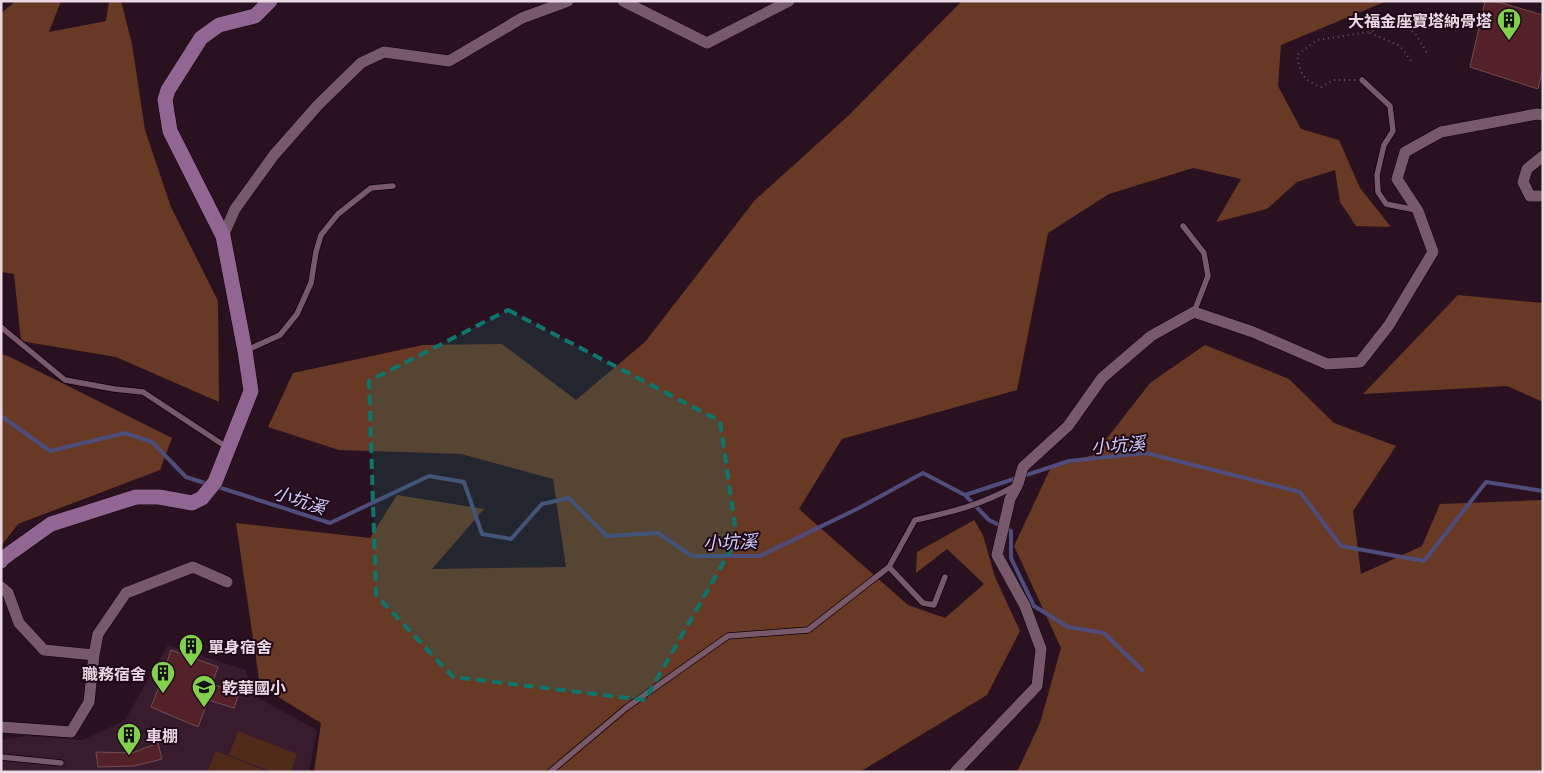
<svg xmlns="http://www.w3.org/2000/svg" width="1544" height="773" viewBox="0 0 1544 773" font-family="Literata,'Noto Sans TC',serif">
<style>
.built{fill:#381c2e}
.green{fill:#512b1a}
.forest{fill:#683924}
.lines{fill:none;stroke-linecap:round;stroke-linejoin:round}
.stream{stroke:#4f4d7b;stroke-width:4}
.building{fill:#532127;stroke:#714f52}
.lane-casing{stroke:#110109;stroke-width:7}
.street-casing{stroke:#110109;stroke-width:12}
.secondary-casing{stroke:#110109;stroke-width:16}
.path{stroke:#6d5764;stroke-width:2;stroke-dasharray:1 4;stroke-linecap:butt}
.lane{stroke:#77596a;stroke-width:5.5}
.street{stroke:#77596a;stroke-width:11}
.secondary{stroke:#916692;stroke-width:15}
.marked{fill:#0f766e;fill-opacity:0.2;stroke:#0f766e;stroke-width:4;stroke-dasharray:10 6;stroke-linejoin:round}
.labels{text-anchor:middle;dominant-baseline:central;stroke-width:4;stroke-linejoin:round;paint-order:stroke}
.poi-label{font-size:16px;font-weight:bold;fill:#ead9e2;stroke:#1f0817;text-anchor:start}
.water-label{font-size:18px;font-style:italic;fill:#cfd0fd;stroke:#1f0817}
</style>
<rect width="100%" height="100%" fill="#291120"/>
<path class="built" d="M168,645L246,670L253,695L317,730L309,772H1V740L27,736L83,740L125,720Z"/>
<path class="green" d="M238,731L297,754L291,772H272L229,755Z
M216,751L268,772H212L208,770Z"/>
<path class="forest" d="M16,1H61L49,32L106,21L109,1H121L132,44L145,130L171,207L218,301L219,402L116,357L21,341L14,274L1,272V13Z
M962,1H1387L1281,45L1278,86L1301,129L1339,140L1360,188L1391,227L1356,226L1340,202L1335,170L1297,182L1267,209L1216,222L1241,179L1193,168L1109,194L1048,233L1017,390L842,439L799,509L908,605L945,618L984,584L947,549L916,573L917,552L974,520L983,535L995,577L1020,631L987,695L860,772H314L321,723L260,686L236,523L370,538L397,495L484,509L432,569L566,567L553,479L461,454L339,450L268,427L293,373L423,345L502,344L576,400L645,342L755,200L847,117Z
M1458,295L1543,303V402L1507,386L1363,394Z
M1205,345L1289,379L1334,423L1396,446L1353,511L1361,574L1422,546L1440,504L1543,500V772H1017L1040,723L1061,648L1014,546L1052,465L1094,455L1150,383Z
M1,354L8,356L172,438L160,470L18,524L1,546Z"/>
<g class="lines">
<path class="stream" d="M1,416L50,451L125,433L152,442L186,477L208,484
M215,486L330,523L429,476L464,482L482,534L511,539L542,504L569,498L607,536L658,533L692,556H760L857,509L923,473L965,495L1069,461L1146,453L1300,492L1341,546L1424,561L1486,482L1543,491
M965,495L989,520L1011,531V558L1034,606L1068,627L1104,633L1142,670"/>
</g>
<path class="building" d="M1485,1H1495L1543,15V68L1538,89L1470,67Z
M171,650L218,667L212,684L239,693L234,708L208,700L198,727L151,707L166,669L165,668Z
M158,743L162,759L134,766L98,767L96,752L132,753Z"/>
<g class="lines">
<defs>
<path id="lane" d="M1362,80L1390,106L1393,131L1384,145L1377,175L1378,192L1386,204L1416,210
M1183,226L1204,253L1208,276L1194,312
M1,327L65,380L114,389L143,392L228,448
M245,351L280,335L297,314L311,283L316,252L321,235L338,214L371,188L393,186
M889,567L923,603L934,605L945,577
M1,757L61,763
M550,772L626,708L728,636L808,630L889,567L915,520C952,512 981,505 1015,486"/>
<path id="street" d="M623,1L707,43L789,1
M1543,156L1527,169L1523,182L1530,196H1543
M223,236L235,209L274,155L318,105L361,63L384,52L449,61L522,18L568,1
M1,587L8,593L19,623L44,650L94,655
M1,727L71,732L89,702L94,655L98,634L126,593L193,567L227,582
M955,772L1037,686L1041,649L1025,606L997,555L1010,499L1018,484L1023,467L1068,426L1102,378L1151,336L1194,312L1253,332L1327,364L1360,362L1389,325L1433,252L1418,211L1397,179L1405,152L1441,132L1537,114L1543,115"/>
<path id="secondary" d="M1,561L2,559L51,524L136,497H159L192,503L202,498L215,482L251,391L245,351L223,236L170,131L165,100L168,90L201,38L219,25L255,16L270,1"/>
</defs>
<use href="#lane" class="lane-casing"/>
<use href="#street" class="street-casing"/>
<use href="#secondary" class="secondary-casing"/>
<path class="path" d="M1400,22L1415,33L1427,53
M1370,33L1400,46L1412,62
M1355,80H1333L1321,87C1303,80 1300,74 1297,55L1317,40L1369,32L1424,13"/>
<use href="#lane" class="lane"/>
<use href="#street" class="street"/>
<use href="#secondary" class="secondary"/>
</g>
<path class="marked" d="M508,310L720,421L737,539L645,700L453,677L376,595L369,381Z"/>
<defs>
<symbol id="building-pin" viewBox="-11 -11 22 30"><path d="M0 17L-7.5 6A9.5 9.5 0 1 1 7.5 6Z" fill="#83d04e" stroke="#1f0817"/><path d="M-4-6H4V6H1V3H-1V6H-4ZM-2.5-4.3h1.7v1.8h-1.7ZM.8-4.3h1.7v1.8H.8ZM-2.5-1h1.7V.8h-1.7ZM.8-1h1.7V.8H.8Z" fill="#111"/></symbol>
<symbol id="school-pin" viewBox="-11 -11 22 30"><path d="M0 17L-7.5 6A9.5 9.5 0 1 1 7.5 6Z" fill="#83d04e" stroke="#1f0817"/><path d="M0-5L7-2L0 1L-7-2ZM-4 1L0 2.5L4 1V4Q0 6-4 4Z" fill="#111"/></symbol>
</defs>
<g fill-rule="evenodd">
<use href="#building-pin" x="1495" y="6" width="28" height="38"/>
<use href="#building-pin" x="177" y="632" width="28" height="38"/>
<use href="#building-pin" x="149" y="659" width="28" height="38"/>
<use href="#school-pin" x="190" y="673" width="28" height="38"/>
<use href="#building-pin" x="115" y="721" width="28" height="38"/>
</g>
<g class="labels">
<g class="poi-label">
<text x="1492" y="20" text-anchor="end">大福金座寶塔納骨塔</text>
<text x="208" y="646">單身宿舍</text>
<text x="146" y="673" text-anchor="end">職務宿舍</text>
<text x="222" y="687">乾華國小</text>
<text x="146" y="735">車棚</text>
</g>
<g class="water-label">
<text transform="translate(1118 444) rotate(-4)">小坑溪</text>
<text transform="translate(300 499) rotate(18)">小坑溪</text>
<text transform="translate(730 541) rotate(-2)">小坑溪</text>
</g>
</g>
<rect width="1544" height="773" fill="none" stroke="#ead9e2" stroke-width="5"/>
</svg>
